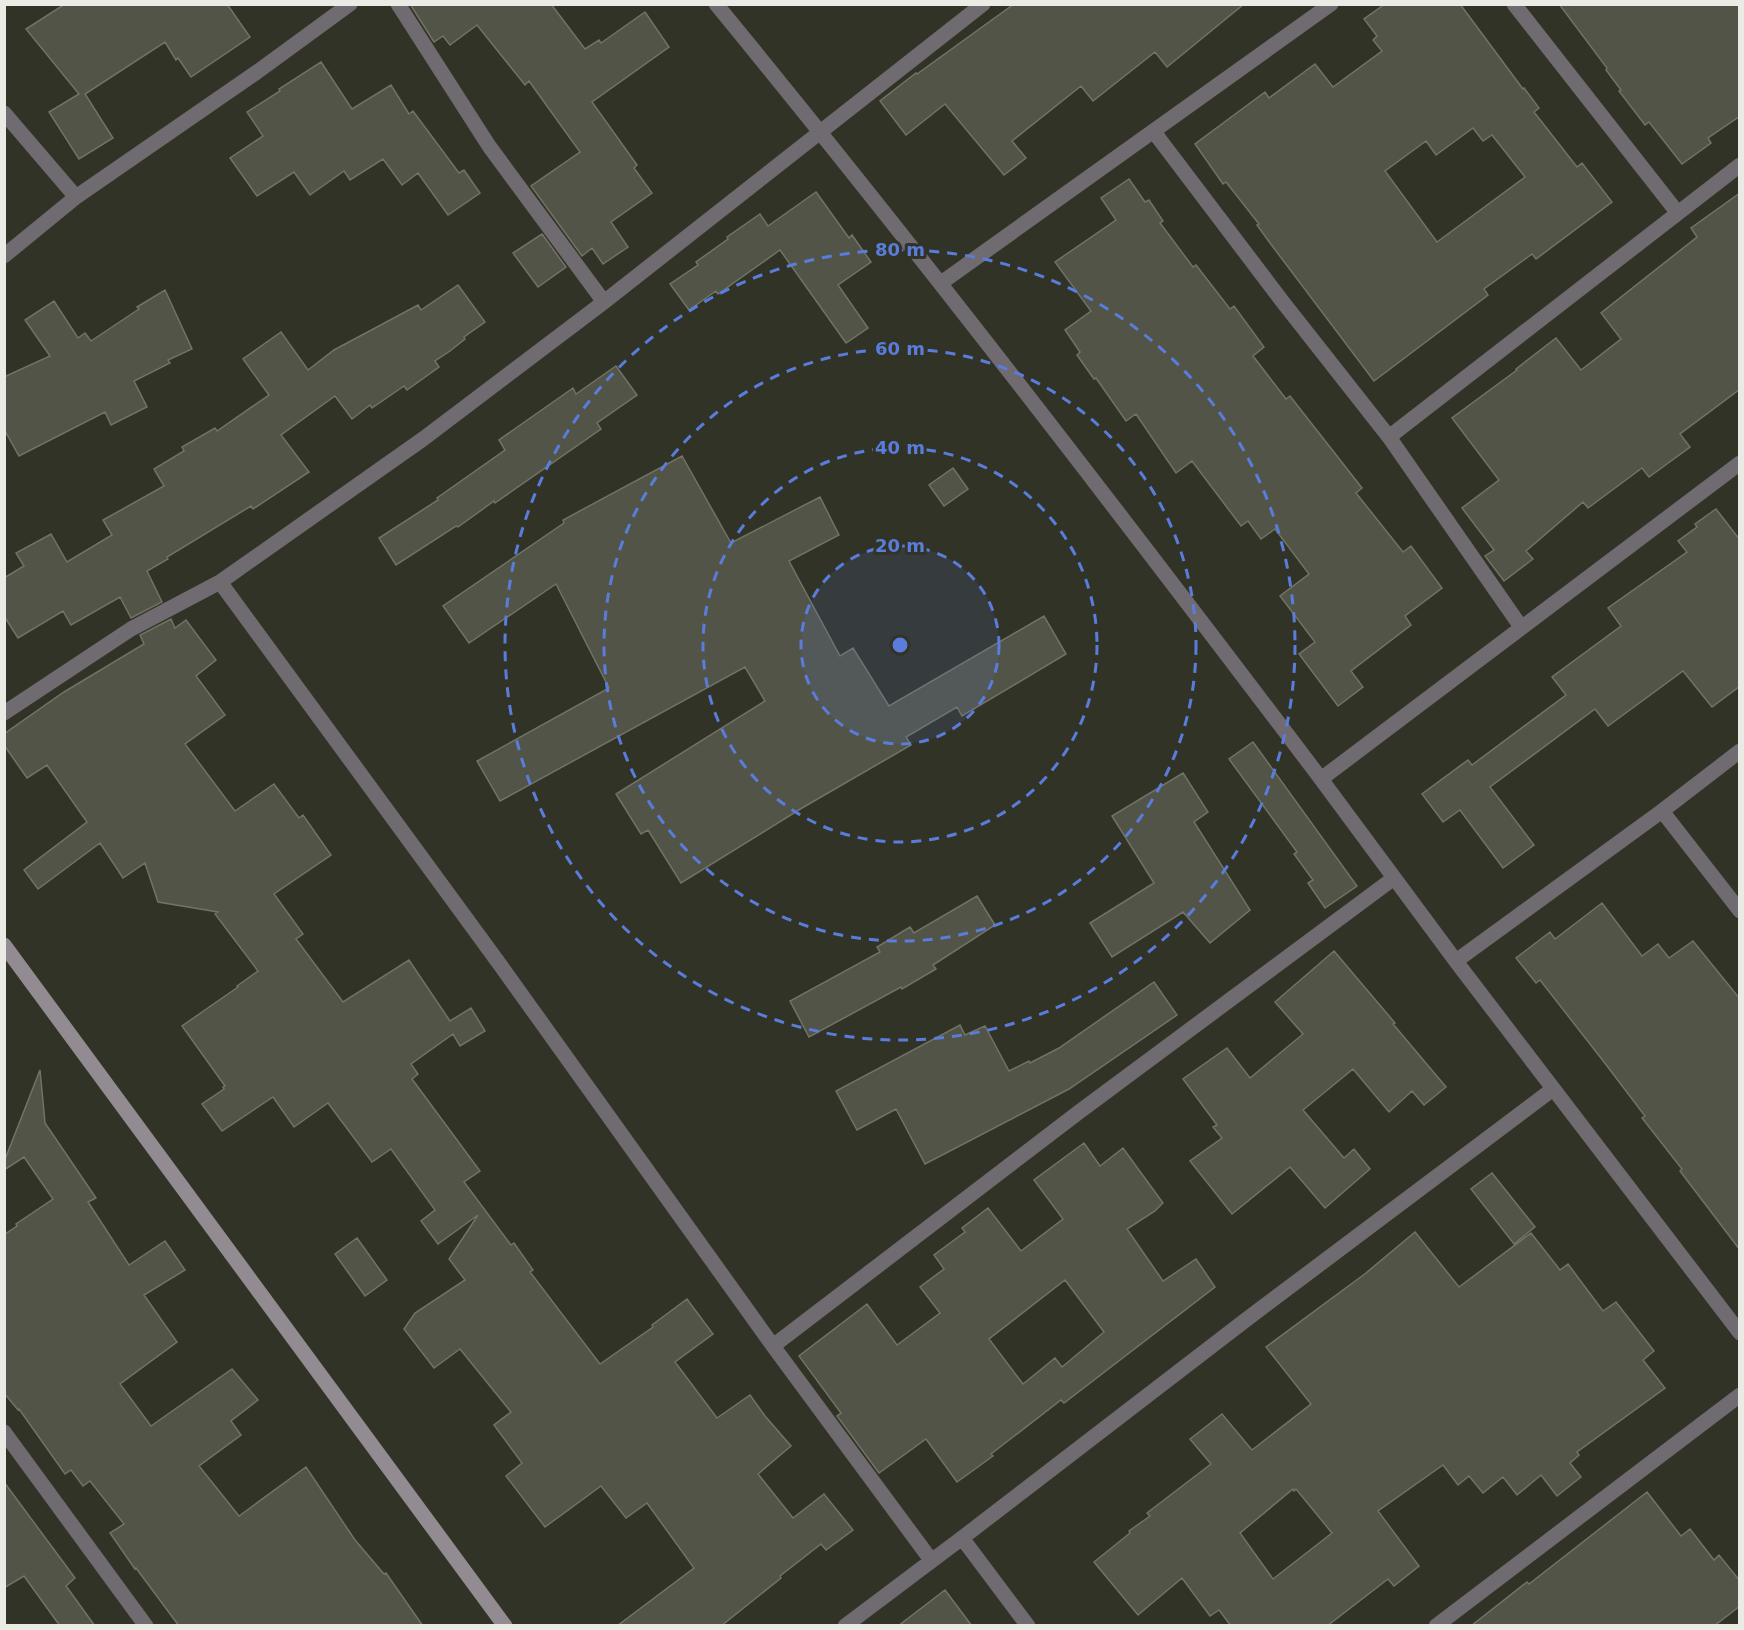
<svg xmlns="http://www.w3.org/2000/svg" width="1744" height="1630" viewBox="0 0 1744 1630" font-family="'DejaVu Sans',sans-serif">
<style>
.building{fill:#525447;stroke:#717366;stroke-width:1.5;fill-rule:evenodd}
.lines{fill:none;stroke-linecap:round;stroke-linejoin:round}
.street{stroke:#706b70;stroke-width:15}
.secondary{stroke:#938b92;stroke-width:15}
.ring{fill:none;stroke:#5a7ddc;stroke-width:3;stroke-dasharray:10 8}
.centre{fill:#5a7ddc;stroke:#323327;stroke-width:3}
.ring-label{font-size:18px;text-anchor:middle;font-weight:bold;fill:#5a7ddc;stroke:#323327;stroke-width:6;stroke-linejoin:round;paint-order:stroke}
</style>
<rect width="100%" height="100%" fill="#323327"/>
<path class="building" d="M65,4H227L250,37L191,77L178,58L176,60L165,42L85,94L113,138L79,159L49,112L79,94L26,29Z
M410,4H551L585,49L599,40L601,43L645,12L669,47L592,102L637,165L634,168L652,193L611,222L628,247L603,264L592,248L582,256L531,186L580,152L529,81L525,85L477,25L450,45L443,36L434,42Z
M1014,4H1244L1167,67L1155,52L1093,101L1081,86L1012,141L1026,158L1004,175L945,104L906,135L880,101L916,73L917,74Z
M1385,4H1460L1523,89L1524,88L1539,108L1534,112L1577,167L1582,163L1612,202L1536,259L1532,254L1484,289L1488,295L1374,381L1270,243L1257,225L1259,224L1226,182L1223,184L1195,144L1265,92L1269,98L1315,64L1333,87L1382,51L1373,40L1377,36L1364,19ZM1473,128L1483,141L1492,135L1525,177L1437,242L1385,171L1426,141L1436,155Z
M1559,4H1740V116L1708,138L1711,143L1682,164L1649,122L1645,125L1619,91L1621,90L1606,70L1607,68Z
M321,62L352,109L391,85L409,114L413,111L459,173L464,170L480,193L448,215L418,173L402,185L383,159L350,180L344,171L310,195L294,172L257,196L230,158L263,136L247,112L280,91L279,89Z
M1129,179L1145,202L1149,200L1163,221L1160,223L1193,267L1196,265L1230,309L1234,306L1264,347L1253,356L1286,399L1290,396L1362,488L1356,493L1403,552L1411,546L1442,588L1405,616L1411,625L1351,671L1363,687L1338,706L1299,654L1315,642L1280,596L1309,574L1275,529L1261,539L1248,521L1241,526L1192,461L1176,473L1136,414L1126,421L1096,378L1094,379L1077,355L1080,352L1065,330L1091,311L1055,262L1116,220L1101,198Z
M816,192L849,238L852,235L871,262L838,285L868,328L846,343L780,250L718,294L716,291L689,310L670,284L698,265L696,262L728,239L727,237L760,214L768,226Z
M1740,193V389L1680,434L1690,447L1649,477L1642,468L1588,508L1583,502L1526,551L1533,559L1504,581L1485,556L1494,550L1462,508L1499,480L1452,418L1517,370L1516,369L1556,338L1581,370L1621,339L1601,313L1697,237L1691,228Z
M542,234L566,267L538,287L513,253Z
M458,285L485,322L464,337L465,339L450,351L435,361L439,367L407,390L404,386L372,408L370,405L352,419L335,396L281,435L309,472L253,509L251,506L167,557L168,559L147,571L162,602L131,618L120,597L71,625L63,611L18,638L4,616V578L24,566L16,553L51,534L67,562L112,535L103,520L164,486L154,469L184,451L182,447L215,428L217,431L269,395L243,359L281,332L308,370L334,350L418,305L421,310Z
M165,290L192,349L168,360L170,363L134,381L147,407L111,425L105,412L19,456L4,429V377L50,356L25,320L54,301L78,338L85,333L91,341L139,309L137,307Z
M616,366L637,395L597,423L601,429L495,503L494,501L458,527L456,526L396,565L379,538L438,500L437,498L505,450L499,440L573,388L576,394Z
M682,456L731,543L820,497L839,535L789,561L840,656L853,648L889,706L1044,616L1066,654L962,716L957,707L906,737L911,745L802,808L681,883L648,830L641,834L616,794L765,701L745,667L500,801L477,761L609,688L556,584L469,643L443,606L564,523L563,520Z
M953,468L968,489L944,506L929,485Z
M1716,509L1740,540V686L1712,707L1683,671L1608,726L1595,709L1490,787L1534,845L1503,868L1460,810L1443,822L1422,794L1468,760L1472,765L1566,695L1552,677L1621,626L1608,608L1687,552L1678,541L1697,527L1695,524Z
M171,619L175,628L186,620L216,660L196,676L225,715L185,744L235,811L274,784L299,818L303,815L331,855L274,894L303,934L296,939L343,1002L409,960L450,1021L471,1008L485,1031L460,1046L453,1034L411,1064L418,1074L412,1079L480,1171L464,1182L511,1245L514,1243L533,1270L530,1272L600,1364L653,1327L652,1325L687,1299L713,1334L675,1362L717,1418L750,1395L765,1416L791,1446L758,1474L793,1518L824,1494L853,1530L826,1550L821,1544L780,1576L781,1578L721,1626H617L694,1568L647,1503L626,1518L601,1486L545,1527L506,1476L522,1463L494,1425L511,1412L460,1349L434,1368L404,1329L415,1313L465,1280L449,1259L478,1215L438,1244L421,1221L435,1210L391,1149L372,1162L328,1103L294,1127L273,1097L222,1131L202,1104L224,1089L223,1087L225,1086L182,1026L238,987L237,986L258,971L215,914L218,912L158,902L145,863L123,878L100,843L38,889L24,870L87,822L47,765L27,778L4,745V734L64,692L144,644L140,635Z
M1253,742L1357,886L1325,908L1308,883L1313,880L1294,854L1297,852L1229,759Z
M1183,773L1208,812L1194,822L1250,910L1210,943L1183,912L1112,957L1090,923L1154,883L1112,816Z
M977,896L995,925L933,965L936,969L902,989L901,987L809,1037L790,1001L880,952L877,947L910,927L914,933Z
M1602,903L1642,956L1658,944L1669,958L1693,941L1740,999V1250L1680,1171L1682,1169L1642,1118L1645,1116L1604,1062L1540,980L1536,983L1516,958L1550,932L1555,939Z
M1334,951L1395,1023L1393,1024L1446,1087L1424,1105L1412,1091L1389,1112L1353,1069L1303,1110L1344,1158L1354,1149L1370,1169L1325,1208L1290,1167L1232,1214L1190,1161L1222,1138L1213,1127L1217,1125L1183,1079L1227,1048L1250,1078L1303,1034L1275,1002Z
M1154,982L1177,1015L1069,1089L925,1164L896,1109L857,1130L836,1091L960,1025L965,1035L985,1026L1009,1071L1029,1061L1030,1063L1059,1048Z
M40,1070L45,1123L96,1198L88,1202L129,1265L165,1241L185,1270L144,1295L177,1342L120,1384L151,1426L232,1369L258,1400L231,1421L241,1435L199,1466L239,1516L306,1467L355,1540L384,1574L386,1573L423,1626H179L136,1568L135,1569L110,1533L124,1524L90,1481L83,1486L71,1470L65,1474L19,1409L18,1410L4,1393V1235L17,1226L16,1224L53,1199L24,1157L4,1170V1162Z
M1084,1143L1100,1166L1123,1148L1163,1203L1155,1211L1127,1229L1163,1281L1196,1259L1215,1287L1064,1403L1061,1400L991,1454L993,1456L957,1482L926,1439L879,1473L837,1416L841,1413L799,1356L867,1304L897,1345L940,1313L920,1287L944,1269L934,1255L965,1232L962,1228L988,1208L1021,1251L1063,1219L1034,1180ZM1065,1280L1104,1332L1062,1367L1055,1358L1023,1384L989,1339Z
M1492,1173L1535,1227L1514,1244L1471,1189Z
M1415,1232L1459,1287L1531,1233L1560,1270L1568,1264L1603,1311L1616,1302L1654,1351L1643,1360L1665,1388L1577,1452L1579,1455L1570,1463L1581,1477L1557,1496L1541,1475L1517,1495L1503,1477L1483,1493L1469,1476L1458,1485L1443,1465L1378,1511L1419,1566L1394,1586L1388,1579L1327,1626H1231L1219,1610L1210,1616L1182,1578L1138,1615L1094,1562L1130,1533L1129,1531L1150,1516L1147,1513L1211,1464L1190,1439L1222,1414L1252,1450L1311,1404L1266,1347L1366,1273ZM1293,1489L1294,1491L1296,1489L1332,1533L1273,1579L1240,1533Z
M357,1238L387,1280L365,1296L335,1254Z
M4,1482L75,1578L66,1586L95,1626H60L24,1576L4,1588Z
M1647,1492L1681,1536L1690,1529L1714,1560L1719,1555L1740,1581V1606L1714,1626H1471L1527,1582L1529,1584Z
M945,1590L972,1626H898Z"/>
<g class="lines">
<path class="street" d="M398,4L489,146L604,302
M716,4C923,256 1121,515 1318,775C1365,838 1411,901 1458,964C1552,1087 1646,1210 1740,1333
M1514,4L1677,212
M4,113L76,197
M1154,132L1282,301L1389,437L1521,627
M4,256L76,197L257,72L350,4
M941,283L1331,4
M1389,437L1740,165
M220,582L501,966L773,1346L931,1560
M4,713L131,629L220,582L423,439L604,302L983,4
M1321,779L1740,463
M1662,811L1740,911
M1456,961L1662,811L1740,751
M773,1346L1079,1112L1394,878
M4,1432L146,1626
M962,1538L1028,1626
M845,1626L962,1538L1247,1319L1553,1089
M1436,1626L1740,1395"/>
<path class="secondary" d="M4,945L505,1626"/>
</g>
<circle cx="900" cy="645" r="99" fill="#5a7ddc" fill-opacity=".12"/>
<g class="ring">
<circle cx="900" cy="645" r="99"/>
<circle cx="900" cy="645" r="197"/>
<circle cx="900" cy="645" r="296"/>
<circle cx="900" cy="645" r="395"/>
</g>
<circle cx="900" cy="645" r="9" class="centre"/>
<g class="ring-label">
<text x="900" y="256">80 m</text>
<text x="900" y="355">60 m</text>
<text x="900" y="454">40 m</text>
<text x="900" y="552">20 m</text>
</g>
<rect width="1744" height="1630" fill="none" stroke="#eaebe4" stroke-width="12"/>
</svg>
